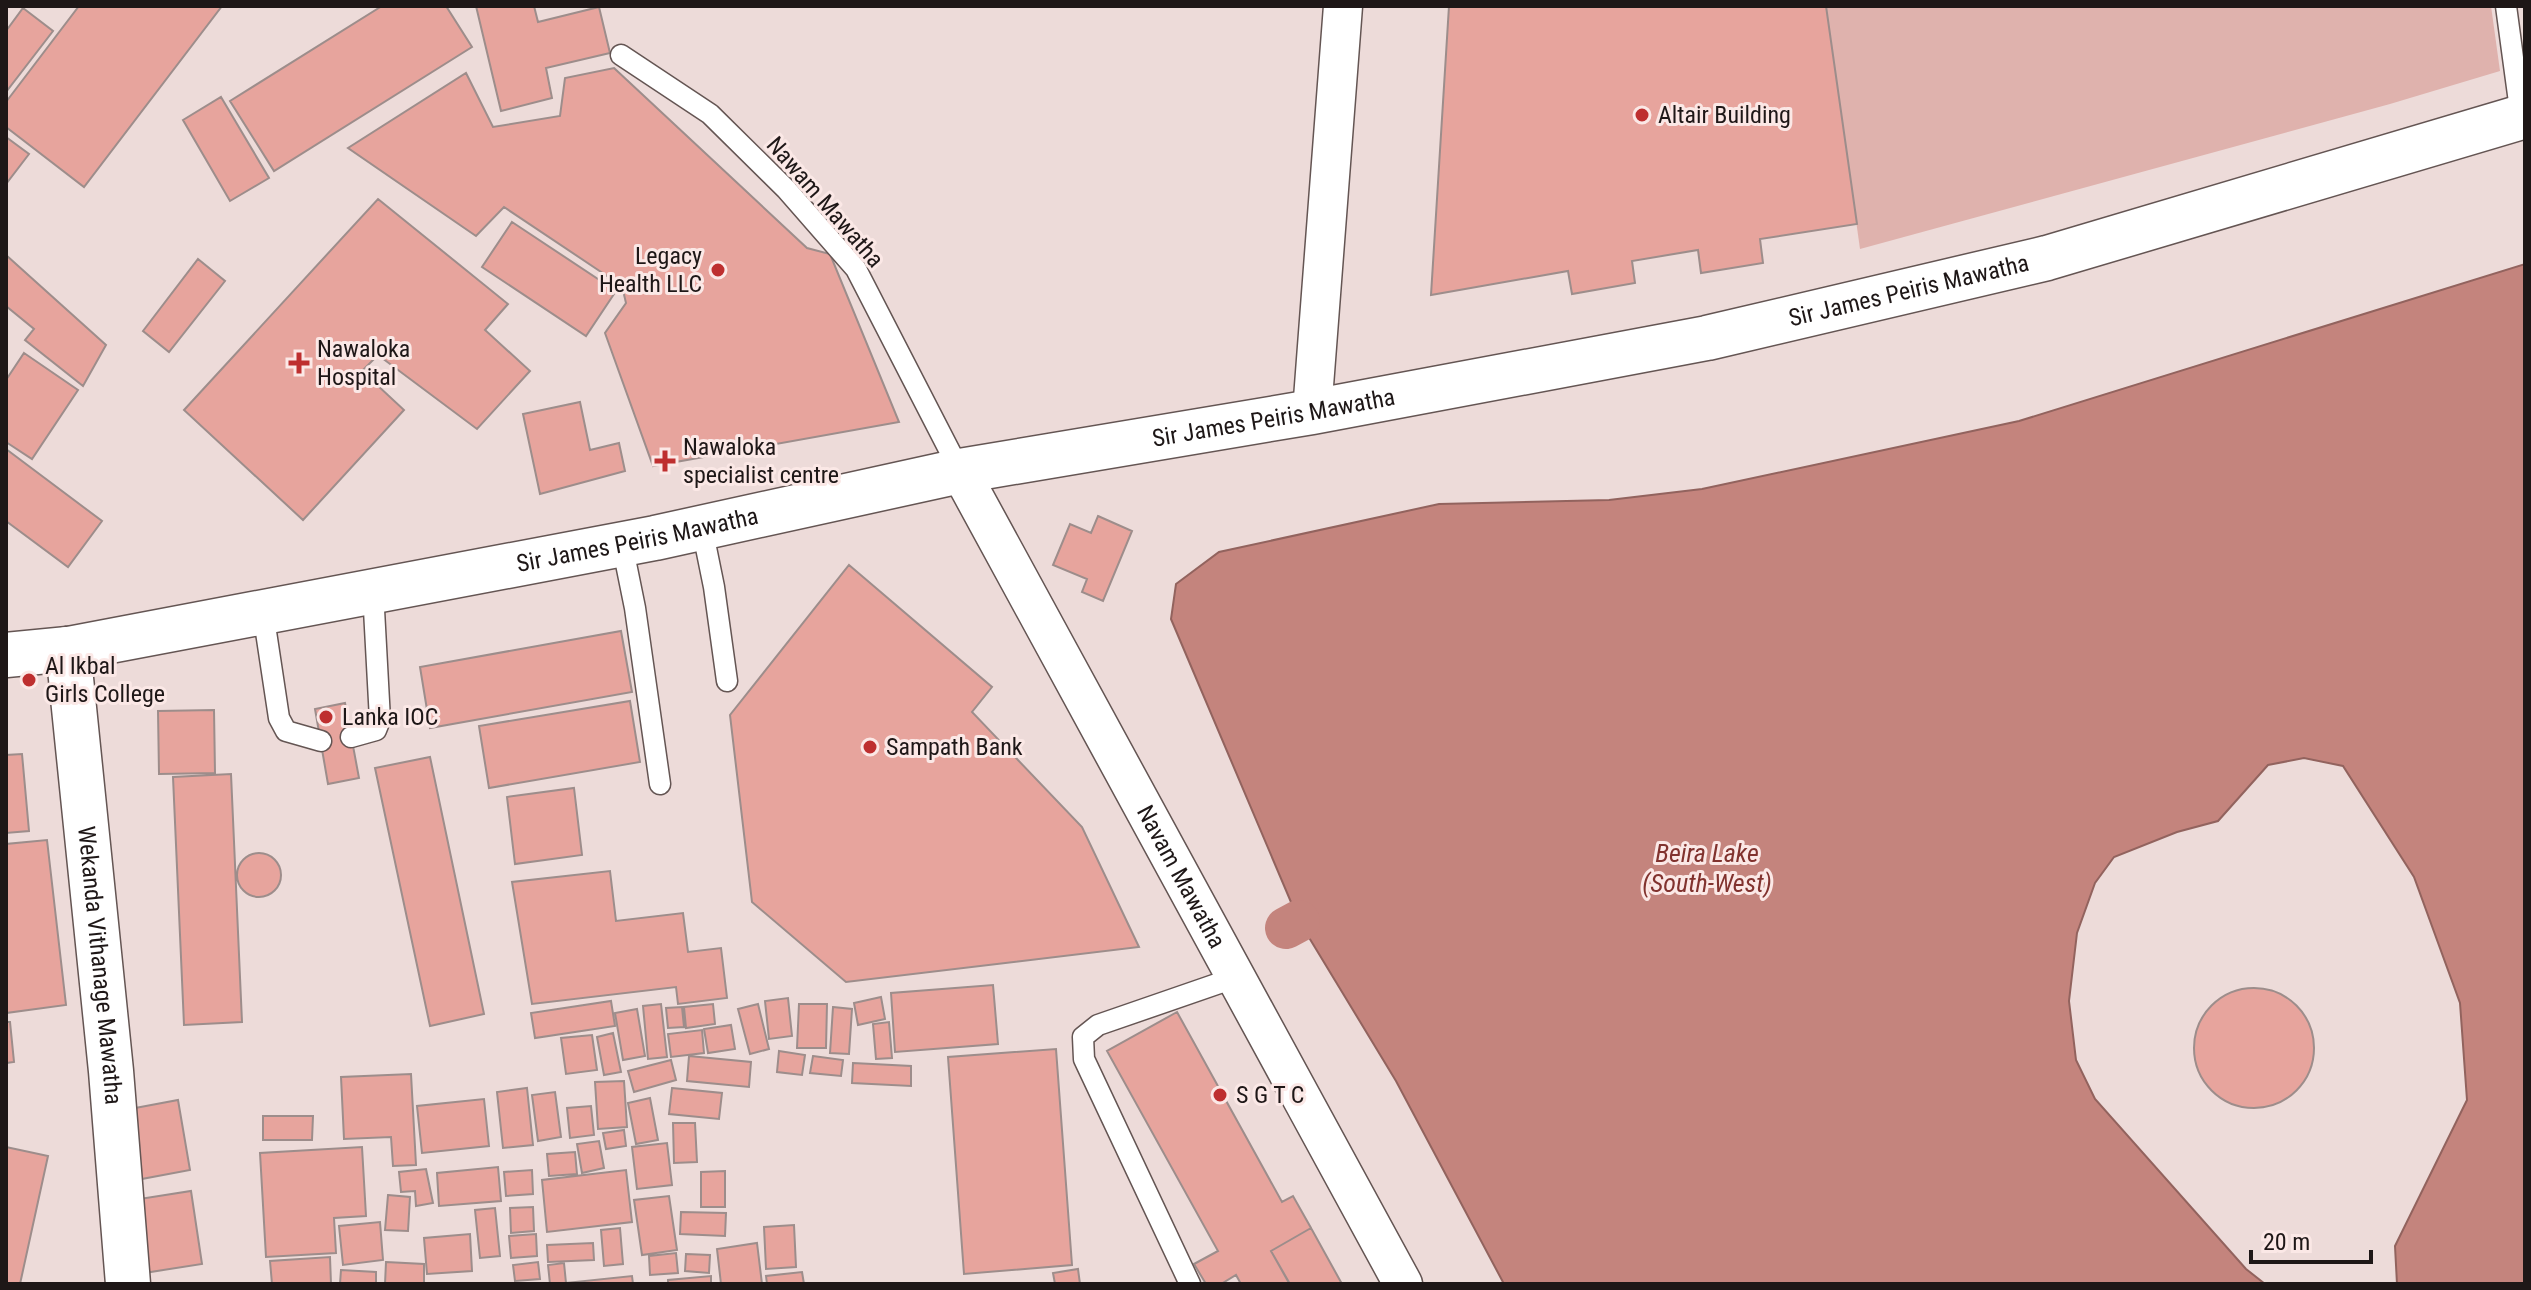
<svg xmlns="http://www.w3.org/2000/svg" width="2531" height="1290" viewBox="0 0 2531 1290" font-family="'Roboto Condensed',sans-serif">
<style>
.green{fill:#dfb2ad}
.water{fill:#c4847d;stroke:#92635e;stroke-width:2}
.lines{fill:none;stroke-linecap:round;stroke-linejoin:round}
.canal{stroke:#c4847d;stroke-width:42}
.building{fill:#e7a49d;stroke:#9d8d8b;stroke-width:2}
.service-casing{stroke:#645553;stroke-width:23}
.minor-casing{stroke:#645553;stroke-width:41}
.tertiary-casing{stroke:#645553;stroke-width:47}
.trunk-casing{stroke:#645553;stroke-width:47}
.service{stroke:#fff;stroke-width:20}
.minor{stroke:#fff;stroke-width:38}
.tertiary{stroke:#fff;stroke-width:44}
.trunk{stroke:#fff;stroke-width:44}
.poi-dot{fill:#be2f2f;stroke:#fbe8e6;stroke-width:3}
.labels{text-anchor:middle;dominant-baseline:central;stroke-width:6;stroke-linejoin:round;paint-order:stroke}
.poi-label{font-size:24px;fill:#1e1717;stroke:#fbe8e6;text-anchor:start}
.street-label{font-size:24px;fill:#1e1717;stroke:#fbe8e6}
.water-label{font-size:26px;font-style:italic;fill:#81322e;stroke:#fbe8e6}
</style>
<rect width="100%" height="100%" fill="#eddbd9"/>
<path class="green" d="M1826,6H2491L2500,71L2390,104L1860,249Z"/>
<path class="water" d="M2525,264V1284H2397L2395,1246L2467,1100L2460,1003L2414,877L2343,766L2304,758L2268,765L2218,821L2177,832L2114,857L2095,883L2077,933L2069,1001L2076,1060L2095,1099L2246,1269L2265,1284H1504L1396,1081L1299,921L1171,619L1176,584L1219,552L1439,504L1609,500L1702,489L2019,421Z"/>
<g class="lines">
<path class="canal" d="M1286,928L1299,921"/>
</g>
<path class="building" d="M79,6H222L84,187L6,127V102Z
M382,6H446L472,47L274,171L230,101Z
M476,6H534L538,22L599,7L610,53L546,68L552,98L501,111Z
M1449,6H1826L1857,224L1760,239L1763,263L1701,273L1698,250L1632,261L1635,283L1572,294L1568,271L1431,295Z
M23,8L53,31L6,92V31Z
M614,68L807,248L830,254L899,422L653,466L605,333L626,303L622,286L504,207L476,236L348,148L466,73L493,127L560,116L565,78Z
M221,97L269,178L230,201L183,120Z
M6,137L29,154L6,184Z
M378,199L508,304L485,330L530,371L477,429L378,355L362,371L404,410L303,520L184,410Z
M512,222L616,291L586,336L482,267Z
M6,255L106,345L83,386L25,340L34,329L6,306Z
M198,259L225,281L169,352L143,331Z
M24,353L78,390L32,459L6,442V380Z
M580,402L590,450L619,443L625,471L540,494L523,414Z
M6,449L102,521L68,567L6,521Z
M1098,516L1132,531L1103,601L1082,592L1087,579L1053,565L1070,524L1091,533Z
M849,565L992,687L972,712L1082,827L1139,947L846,982L752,902L730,715Z
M621,631L632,692L430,728L420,667Z
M630,701L640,762L489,788L479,726Z
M345,703L359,778L328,784L315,709Z
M214,710L215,773L159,774L158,711Z
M22,754L29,831L6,833V755Z
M430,757L484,1014L430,1026L375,768Z
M231,774L242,1022L184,1025L173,777Z
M574,788L582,855L515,864L507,797Z
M47,840L66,1005L6,1013V844Z
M237 875a22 22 0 1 1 44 0a22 22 0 1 1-44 0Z
M610,871L616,921L683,913L688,952L721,948L727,998L678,1004L676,987L532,1004L512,882Z
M993,985L998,1044L895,1052L891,993Z
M2194 1048a60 60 0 1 1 120 0a60 60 0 1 1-120 0Z
M881,997L885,1019L858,1025L854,1003Z
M788,998L792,1036L769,1039L765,1001Z
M611,1001L615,1026L535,1038L531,1013Z
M661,1004L667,1057L648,1059L643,1006Z
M713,1004L715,1024L686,1028L684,1007Z
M758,1004L769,1049L750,1054L738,1009Z
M799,1004H827L826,1048H797Z
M682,1007L684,1027L668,1028L666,1008Z
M833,1007L852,1009L849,1054L830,1053Z
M637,1009L645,1056L623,1060L615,1013Z
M1177,1012L1282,1202L1293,1196L1311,1228L1271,1251L1289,1283L1287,1284H1241L1236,1275L1221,1284H1206L1194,1264L1218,1251L1107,1051Z
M6,1022H10L14,1062L6,1063Z
M889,1022L892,1058L876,1059L873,1024Z
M731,1025L735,1049L708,1053L704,1029Z
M702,1030L704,1053L671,1057L668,1034Z
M613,1033L621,1072L604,1075L597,1037Z
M592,1035L597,1070L566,1074L561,1038Z
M1056,1049L1072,1265L964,1274L948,1057Z
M779,1051L805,1055L802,1075L777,1072Z
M689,1056L751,1062L749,1087L687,1081Z
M813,1056L843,1060L841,1076L810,1073Z
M671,1060L676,1080L634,1092L628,1071Z
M853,1063L911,1066V1086L852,1083Z
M411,1074L416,1165L393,1166L391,1137L344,1139L341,1077Z
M624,1081L627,1127L598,1129L595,1082Z
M527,1088L533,1145L503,1148L497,1092Z
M672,1088L722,1093L719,1119L669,1114Z
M555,1092L561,1137L538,1141L532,1095Z
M650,1098L658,1140L636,1144L628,1103Z
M484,1099L489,1146L422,1153L417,1106Z
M178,1100L190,1170L131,1181L119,1111Z
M591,1106L594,1135L570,1138L567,1108Z
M263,1116H313L312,1140H263Z
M673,1123H695L697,1162L674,1163Z
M624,1130L626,1146L606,1149L603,1133Z
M599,1141L604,1168L582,1173L577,1144Z
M667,1143L672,1185L637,1189L632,1147Z
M6,1147L48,1156L20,1284H6Z
M362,1147L366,1216L334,1218L336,1253L266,1257L260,1153Z
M575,1152L577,1174L549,1176L547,1154Z
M498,1167L501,1201L439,1206L437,1173Z
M426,1169L433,1203L416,1206L415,1191L401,1192L399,1172Z
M532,1170L533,1194L506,1196L504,1172Z
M626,1170L632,1222L547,1232L542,1180Z
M725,1171V1207H701V1172Z
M191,1191L202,1264L144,1273L133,1200Z
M388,1195L410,1197L408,1231L385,1230Z
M669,1196L677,1250L642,1255L634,1200Z
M533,1207L534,1231L511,1233L510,1208Z
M495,1208L500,1256L480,1258L475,1210Z
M681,1212L726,1213L725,1236L680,1234Z
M380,1222L383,1260L343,1265L339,1226Z
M794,1225L796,1267L766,1269L764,1227Z
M620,1228L623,1264L604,1266L601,1230Z
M1311,1228L1342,1284H1290L1271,1251Z
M470,1234L472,1271L427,1274L424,1238Z
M536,1234L537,1256L511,1258L509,1236Z
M593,1243L594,1260L548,1262L547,1245Z
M757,1243L762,1284H721L717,1249Z
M676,1253L678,1273L650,1275L649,1256Z
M686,1254L710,1255L709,1273L685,1271Z
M330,1257L331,1284H272L270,1261Z
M386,1262L424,1264V1284H385Z
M538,1262L540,1279L515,1281L513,1265Z
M564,1263L566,1283L632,1276L633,1284H550L548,1265Z
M1078,1269L1080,1284H1055L1053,1273Z
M341,1270L376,1272V1284H340Z
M802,1272L804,1284H767L766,1276Z
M711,1276V1284H668V1280Z"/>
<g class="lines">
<defs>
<path id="service" d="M2506,6L2521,117
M621,55L710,114L786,189L856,269L960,471
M702,528L714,587L727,681
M622,544L635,608L660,784
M263,612L279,718L286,731L321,741
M351,737L376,730L380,720L373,591
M1190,1284L1084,1059L1083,1037L1098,1025L1237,977"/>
<g id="minor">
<path d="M1312,412L1343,6"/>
<path id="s1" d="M960,471L1403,1284"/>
</g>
<g id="tertiary">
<path id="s2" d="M68,649L111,1071L128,1284"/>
</g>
<g id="trunk">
<path id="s3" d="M6,655L68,649L655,538L960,471L1312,412L1707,338L2047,258L2525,116"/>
</g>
</defs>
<use href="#service" class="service-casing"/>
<use href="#minor" class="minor-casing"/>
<use href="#tertiary" class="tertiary-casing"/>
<use href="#trunk" class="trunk-casing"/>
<use href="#service" class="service"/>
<use href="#minor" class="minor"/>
<use href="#tertiary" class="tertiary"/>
<use href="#trunk" class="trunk"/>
</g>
<g class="poi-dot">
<circle cx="1642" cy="115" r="8"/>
<circle cx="718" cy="270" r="8"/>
<path d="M295 351h8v8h8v8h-8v8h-8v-8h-8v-8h8z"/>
<path d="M661 449h8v8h8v8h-8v8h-8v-8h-8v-8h8z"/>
<circle cx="29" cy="680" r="8"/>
<circle cx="326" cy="717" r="8"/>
<circle cx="870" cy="747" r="8"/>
<circle cx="1220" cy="1095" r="8"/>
</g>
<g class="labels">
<g class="poi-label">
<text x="1658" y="115">Altair Building</text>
<text x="702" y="256" text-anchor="end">Legacy<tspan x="702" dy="28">Health LLC</tspan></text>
<text x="317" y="349">Nawaloka<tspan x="317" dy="28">Hospital</tspan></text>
<text x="683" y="447">Nawaloka<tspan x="683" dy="28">specialist centre</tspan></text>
<text x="45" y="666">Al Ikbal<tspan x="45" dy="28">Girls College</tspan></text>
<text x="342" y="717">Lanka IOC</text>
<text x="886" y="747">Sampath Bank</text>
<text x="1236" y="1095">S G T C</text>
</g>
<g class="street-label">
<text transform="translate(825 202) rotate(49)">Nawam Mawatha</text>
<text stroke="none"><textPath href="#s3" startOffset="1938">Sir James Peiris Mawatha</textPath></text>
<text stroke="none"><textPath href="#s3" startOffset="1290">Sir James Peiris Mawatha</textPath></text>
<text stroke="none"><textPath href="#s3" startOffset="642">Sir James Peiris Mawatha</textPath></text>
<text stroke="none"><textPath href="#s1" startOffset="462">Navam Mawatha</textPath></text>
<text stroke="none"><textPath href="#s2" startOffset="318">Wekanda Vithanage Mawatha</textPath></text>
</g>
<g class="water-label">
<text x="1707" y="853">Beira Lake<tspan x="1707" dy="30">(South-West)</tspan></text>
</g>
</g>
<rect width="2531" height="1290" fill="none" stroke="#1e1717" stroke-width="16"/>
<path d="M2251 1250v12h120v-12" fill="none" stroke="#1e1717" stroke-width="4"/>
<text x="2263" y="1250" font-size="24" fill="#1e1717" stroke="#fbe8e6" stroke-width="6" paint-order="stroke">20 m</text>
</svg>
